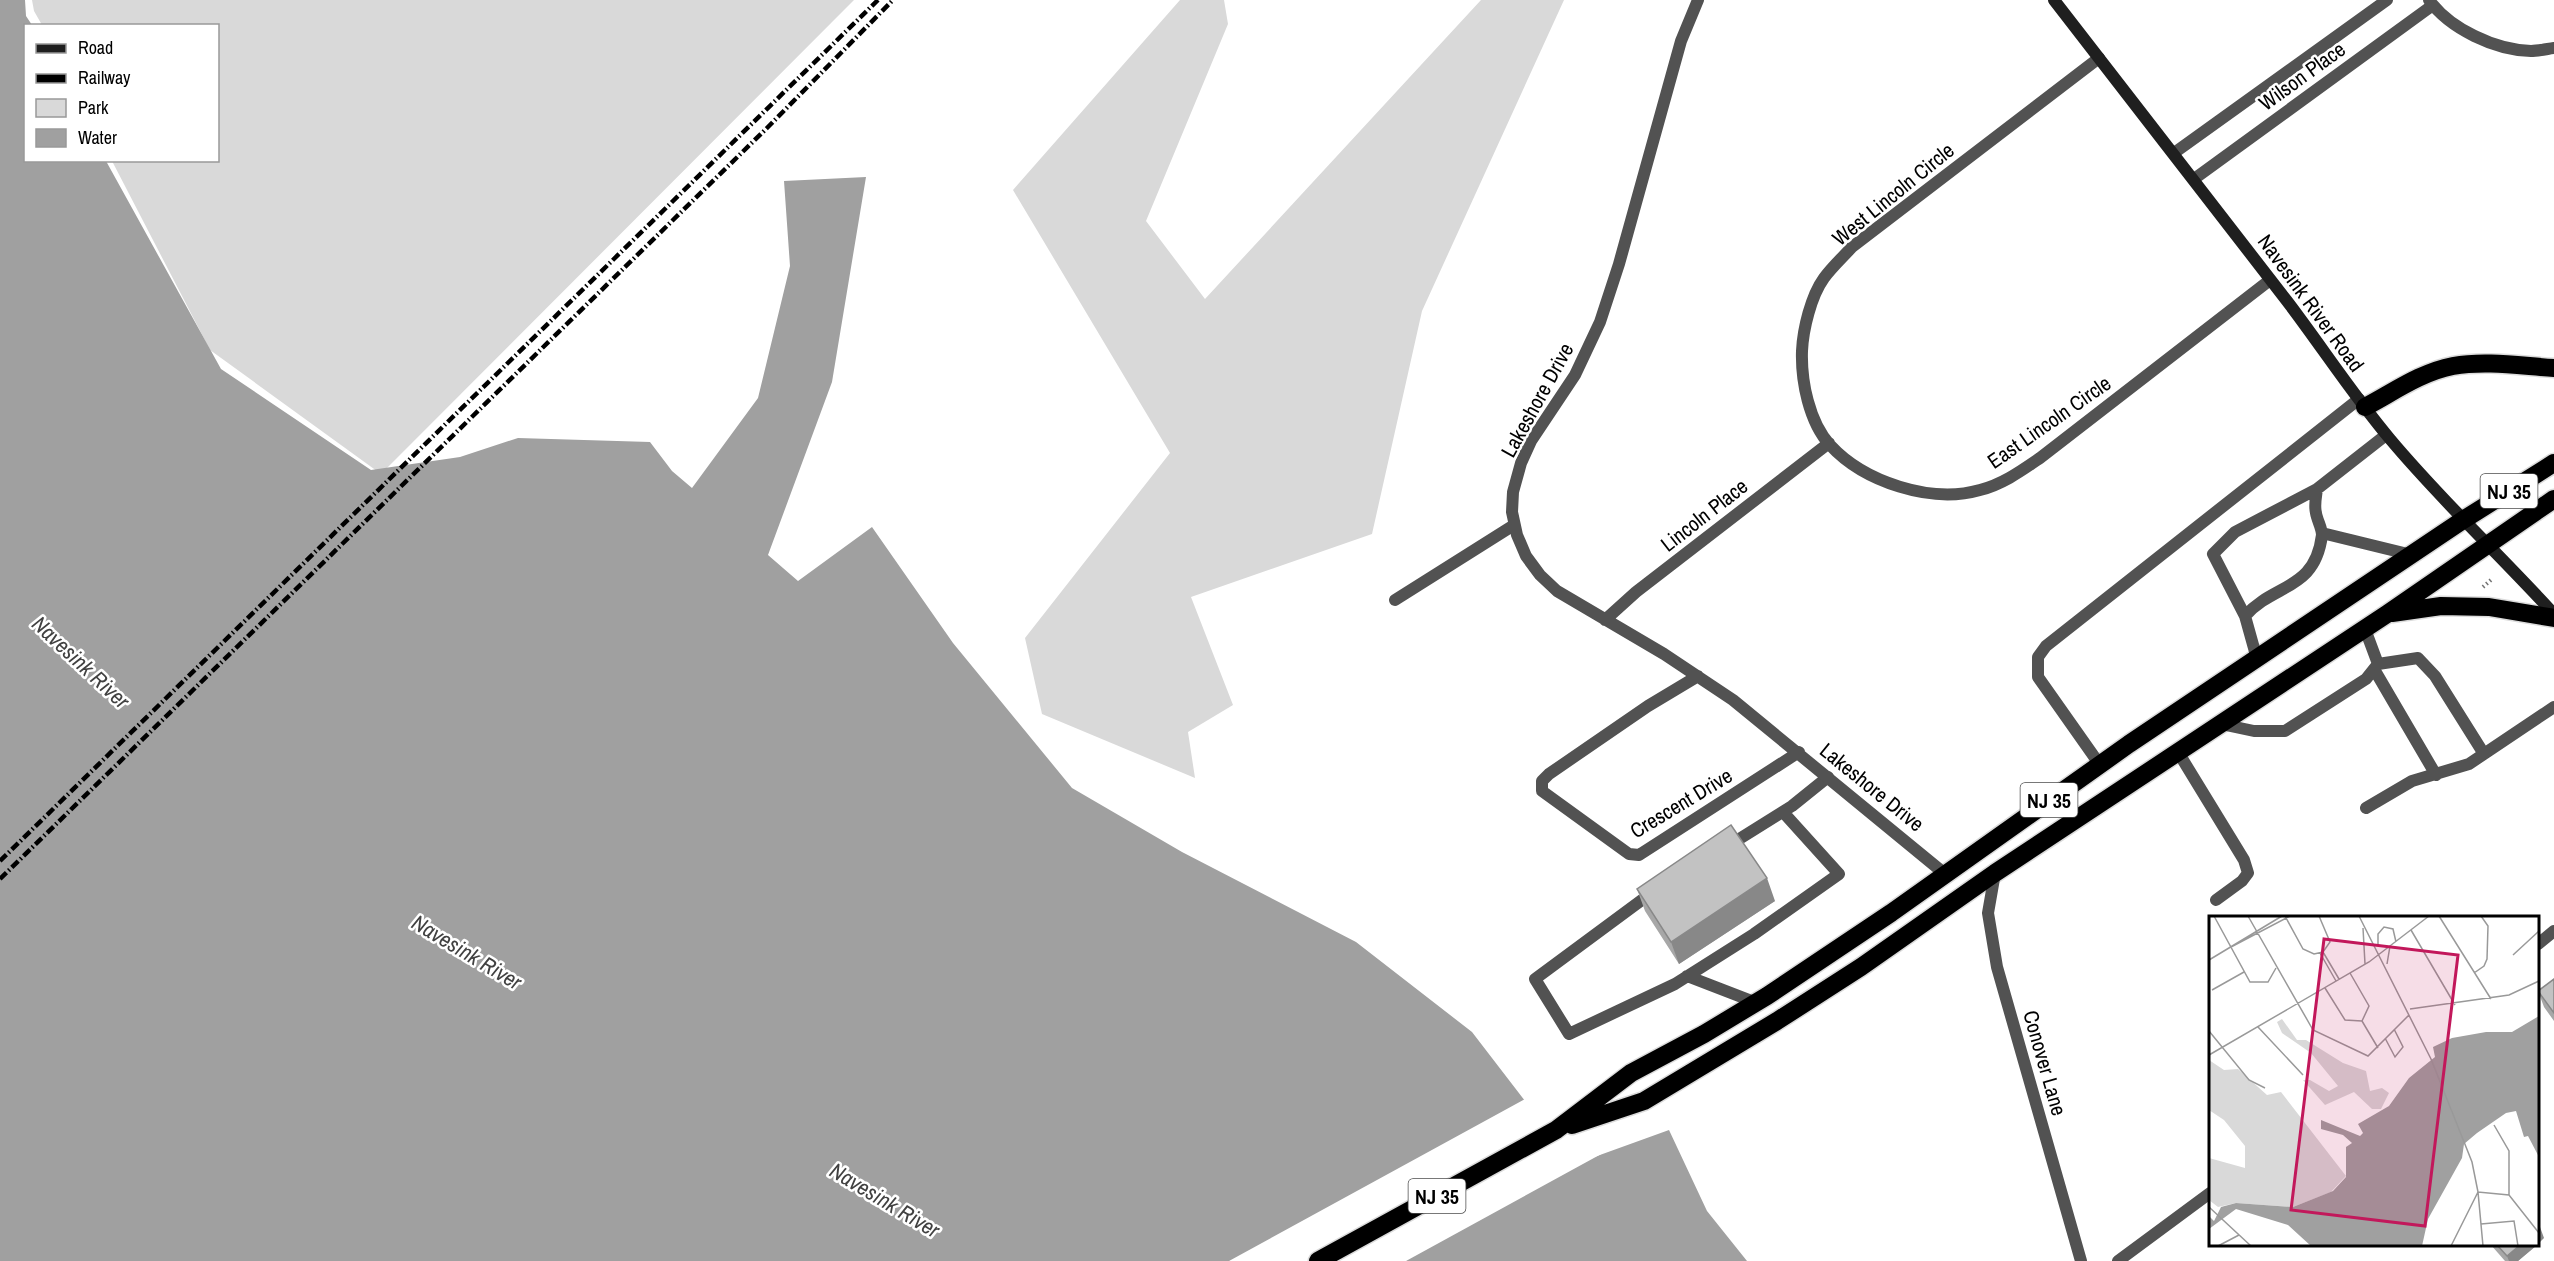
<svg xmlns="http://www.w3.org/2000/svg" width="2554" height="1261" viewBox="0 0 2554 1261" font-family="'Archivo Narrow',sans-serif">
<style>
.green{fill:#d9d9d9}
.water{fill:#a0a0a0}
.pier{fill:#fff}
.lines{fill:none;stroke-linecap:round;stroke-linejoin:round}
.highway-casing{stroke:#dbdbdb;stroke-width:21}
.path{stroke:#747474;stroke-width:4;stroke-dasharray:1.5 3;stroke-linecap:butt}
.lane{stroke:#525252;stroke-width:12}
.street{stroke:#525252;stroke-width:12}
.secondary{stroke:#1f1f1f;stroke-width:12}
.highway{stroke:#000;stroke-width:18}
.rail{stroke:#000;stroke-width:4.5;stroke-dasharray:9 3 1.5 3;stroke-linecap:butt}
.wall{fill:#a7a7a7}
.shaded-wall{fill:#888}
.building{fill:#c2c2c2;stroke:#888;stroke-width:1.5}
.labels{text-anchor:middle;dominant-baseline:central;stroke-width:5;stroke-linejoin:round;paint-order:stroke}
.shield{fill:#fff;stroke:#4c4c4c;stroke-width:1.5}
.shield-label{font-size:20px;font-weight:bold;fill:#000}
.street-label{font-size:21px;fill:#000;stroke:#fff}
.water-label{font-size:22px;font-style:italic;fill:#414141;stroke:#fff}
.inset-road{fill:none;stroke:#999;stroke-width:1.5}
.view{fill:#c2185b;fill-opacity:0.15;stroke:#c2185b;stroke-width:3}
.inset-edge{fill:none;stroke:#000;stroke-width:3}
</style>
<rect width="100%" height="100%" fill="#fff"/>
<path class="green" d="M32,0H854L381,474L210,350L112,161L218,160V26L42,25L34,11Z
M1180,0H1224L1228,24L1146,221L1205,299L1481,0H1564L1422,311L1372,534L1191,597L1233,705L1188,732L1195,778L1042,714L1025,638L1170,453L1013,190Z"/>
<path class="water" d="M0,0H25L26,16L32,25L26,26V160L106,161L221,369L371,470L460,457L518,438L650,442L672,471L692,488L758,398L790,266L784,181L866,177L832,382L768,555L798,581L872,527L953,643L1072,788L1182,852L1356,942L1472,1032L1535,1114L1586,1160L1669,1130L1707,1211L1747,1261H0Z"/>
<path class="pier" d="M1527,1098L1537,1112L1586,1156L1614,1147L1406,1261H1229Z"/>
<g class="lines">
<defs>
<path id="highway" d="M2365,407C2392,393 2421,372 2453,366C2486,360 2521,366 2554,368
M2392,613L2441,606L2489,607L2554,618
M1572,1125L1644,1101L1777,1021L1861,967L1995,873L2387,614L2554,499
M1318,1261L1556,1130L1631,1073L1704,1034L1767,996L1891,913L2129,744L2463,520L2554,463"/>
</defs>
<use href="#highway" class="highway-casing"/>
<path class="path" d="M2483,587L2491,580"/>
<path class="lane" d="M2322,533L2412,555
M1395,600L1514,525
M2245,616C2274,583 2315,591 2322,535C2322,528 2317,520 2316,513C2314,505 2316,497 2317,489L2386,435
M2257,659L2245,616L2213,554L2235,532L2317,489
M2378,664L2418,658L2435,676L2484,754
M2374,669L2436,775
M2221,724L2254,731H2285L2366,679L2378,664L2365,629
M2178,752L2244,860L2248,873L2242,881L2216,900
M2100,765L2038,677V657L2046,646L2359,399
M2366,808L2412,781L2469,764L2554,707
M1728,846L1792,806L1828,777
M1654,891L1535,979L1569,1034L1675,984L1754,934L1839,874L1783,812
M1687,976L1757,1003"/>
<path class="street" d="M1698,0L1681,41L1619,264L1600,322L1575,375L1531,441L1521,463L1513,492L1512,512L1517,535L1526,556L1540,575L1557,591L1664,654L1733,700L1945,874
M2429,0C2450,29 2495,50 2531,51C2538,51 2547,49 2554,48
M2099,58L1852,247C1843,257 1832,267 1824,278C1811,296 1803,329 1802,351C1801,381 1809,422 1830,445C1864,482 1931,504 1980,490C2003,484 2021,471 2040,458L2270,280
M2174,153L2387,0
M2194,179L2433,5
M1605,620L1636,592L1829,443
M1698,676L1648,706L1549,774L1542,781V791L1629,854L1639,855L1799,752
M1995,873L1988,913L1997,967L2081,1261
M2538,944L2554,931
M2118,1261L2210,1193"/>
<path class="secondary" d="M2054,0C2131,101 2210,200 2287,301C2322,347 2353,395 2390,439C2441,500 2500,555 2554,614"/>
<use href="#highway" class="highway"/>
<path class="rail" d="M0,861L878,0
M0,879L767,128L893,0"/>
</g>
<path class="wall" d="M1637,889L1775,901L1679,964L1645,911Z
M2554,979V1021L2544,1007L2538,991Z
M2491,1245H2537L2518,1261H2505Z"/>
<path class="shaded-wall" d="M1767,878L1775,901L1679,964L1671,942Z
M2540,1227L2544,1238L2538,1244V1229Z
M2520,1245H2537L2518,1261H2509L2507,1256Z"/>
<path class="building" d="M1731,825L1767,878L1671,942L1637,889Z
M2554,979V1013L2538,991Z
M2497,1245H2520L2507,1256Z"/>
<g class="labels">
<g class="shield">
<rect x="2480.5" y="474" width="57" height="34" rx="4.5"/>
<rect x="2020.5" y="783" width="57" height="34" rx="4.5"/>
<rect x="1408.5" y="1179" width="57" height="34" rx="4.5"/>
</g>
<g class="shield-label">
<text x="2509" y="491">NJ 35</text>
<text x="2049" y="800">NJ 35</text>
<text x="1437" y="1196">NJ 35</text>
</g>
<g class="street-label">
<text transform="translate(2302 76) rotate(-36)">Wilson Place</text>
<text transform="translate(1893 194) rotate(-39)">West Lincoln Circle</text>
<text transform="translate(2311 303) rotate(54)">Navesink River Road</text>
<text transform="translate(1537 400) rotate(-61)">Lakeshore Drive</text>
<text transform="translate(2049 422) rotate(-35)">East Lincoln Circle</text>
<text transform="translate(1704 515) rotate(-38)">Lincoln Place</text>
<text transform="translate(1872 787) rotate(39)">Lakeshore Drive</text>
<text transform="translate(1681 803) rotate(-31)">Crescent Drive</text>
<text transform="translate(2045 1063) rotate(74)">Conover Lane</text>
</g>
<g class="water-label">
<text transform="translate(81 662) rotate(43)">Navesink River</text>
<text transform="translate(467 952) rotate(31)">Navesink River</text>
<text transform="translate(885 1200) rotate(31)">Navesink River</text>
</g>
</g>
<g transform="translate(2209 916)">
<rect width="330" height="330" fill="#fff"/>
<path d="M73,103L88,124H97L134,147L157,155L161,175L173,172L180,177L172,193H163L145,176L116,189L94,164H101L120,175L129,170L102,137L73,117L68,106ZM0,144L15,154L29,153L58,179L72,176L137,260L122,276L84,291L27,287L9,291L0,284V242L36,252V230L15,204L0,194Z" fill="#d9d9d9"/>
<path d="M330,100V241L319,220L315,221L307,195L297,197L268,217L255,228L253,242L219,303L213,330H102L79,309L27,293L0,313V300L5,305L12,291L27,287L84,291L124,275L137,261V231L143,227L134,219L112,213V204L151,220L154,217L149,208L180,190L200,162L226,141L224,131L243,122L277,116H303Z" fill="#a0a0a0"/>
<path class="inset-road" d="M5,0L41,66H59L67,52M39,0L104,114L159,140L200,99M76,0L94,33L105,38L114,36L121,26L110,0M150,0L222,143L263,246L269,276M230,0L282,83M154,12L156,48M202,14L246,89M169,30V18L175,11L184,13L187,26M22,31L81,0M114,36L130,63M111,37L127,65M304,39L330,15M0,44L73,0M178,48L181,30M141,57L160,90L153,105M265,57L275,50L278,43L279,10L272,0M116,72L136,104L153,105M3,74L35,56M201,93L300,79L330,65M153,105L169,132M49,111L94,159M0,115L40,164L56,172M176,122L186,141L194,131L185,113M0,139L160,46L220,0M285,209L300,235V279M269,276L274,330M0,291L42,330M272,308L305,305L309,330M9,330L30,319M242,330L269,276L300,279L330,317"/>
<path class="view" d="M115,23L249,39L216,310L82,294Z"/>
<rect width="330" height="330" class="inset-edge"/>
</g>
<rect x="24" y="24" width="195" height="138" fill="#ffffff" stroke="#999999" stroke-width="1.5"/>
<rect x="36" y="44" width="30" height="9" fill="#1f1f1f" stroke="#999999" stroke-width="1.5"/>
<text x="78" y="54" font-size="18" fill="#000000">Road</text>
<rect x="36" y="74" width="30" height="9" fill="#000000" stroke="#999999" stroke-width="1.5"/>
<text x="78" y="84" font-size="18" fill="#000000">Railway</text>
<rect x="36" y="99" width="30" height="18" fill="#d9d9d9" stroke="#999999" stroke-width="1.5"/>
<text x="78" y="114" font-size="18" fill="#000000">Park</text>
<rect x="36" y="129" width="30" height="18" fill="#a0a0a0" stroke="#999999" stroke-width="1.5"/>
<text x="78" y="144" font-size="18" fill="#000000">Water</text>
</svg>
